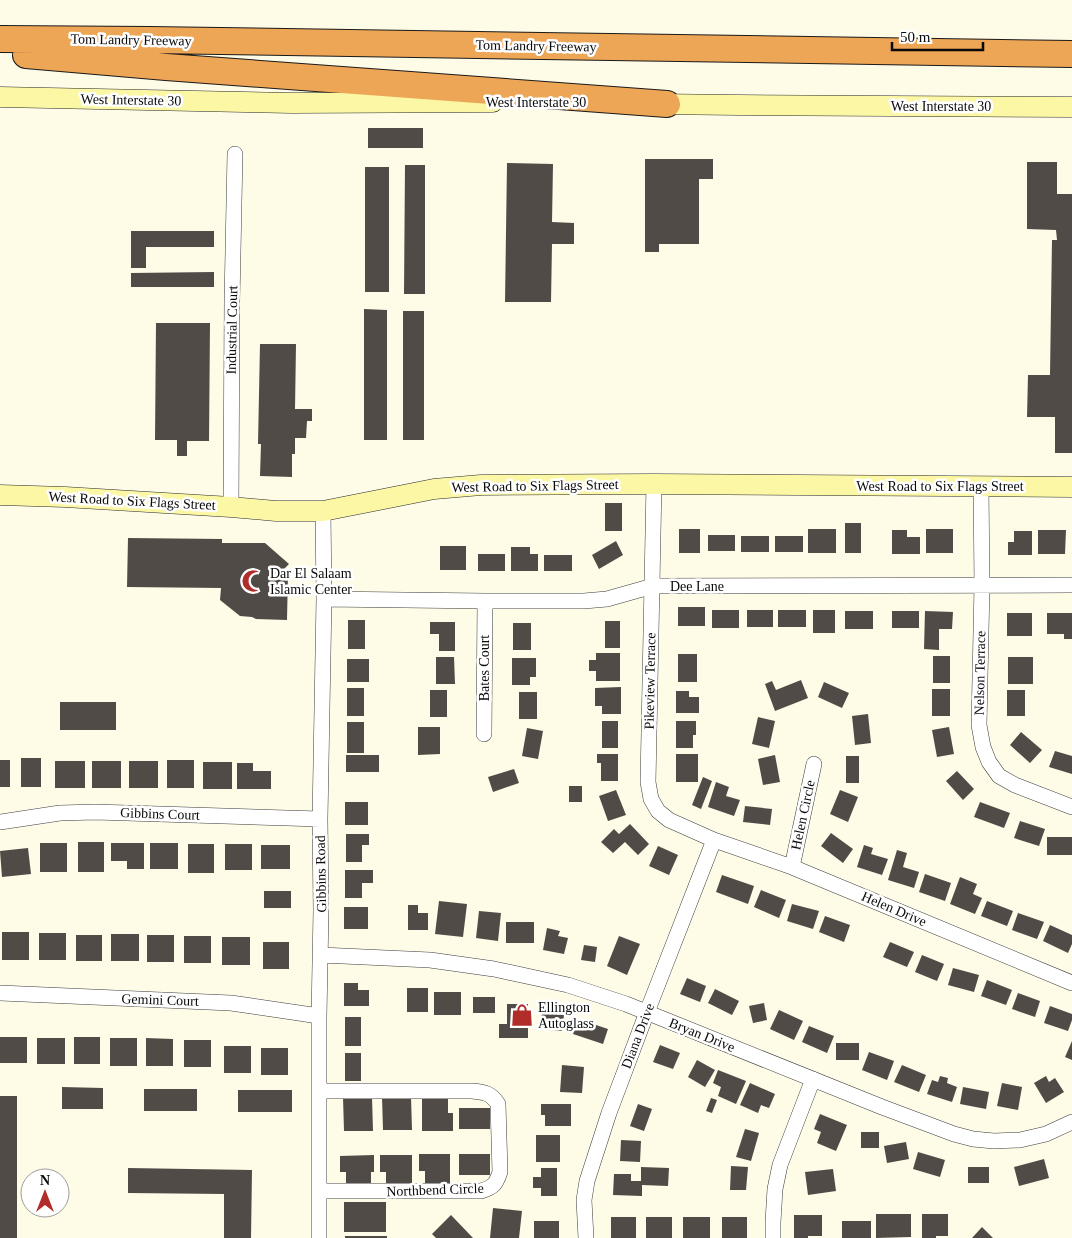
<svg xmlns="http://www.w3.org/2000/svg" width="1072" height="1238" viewBox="0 0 1072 1238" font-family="Georgia,serif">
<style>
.building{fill:#514b47}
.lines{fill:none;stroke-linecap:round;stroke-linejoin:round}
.street-casing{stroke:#3c3c3c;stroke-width:16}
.secondary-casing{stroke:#2b2b2b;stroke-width:21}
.highway-casing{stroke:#1a1a1a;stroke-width:28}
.street{stroke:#fff;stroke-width:15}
.secondary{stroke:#fbf7a5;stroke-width:20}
.highway{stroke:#eda556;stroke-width:26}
.labels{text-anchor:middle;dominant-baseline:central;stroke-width:5;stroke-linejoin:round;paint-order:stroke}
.street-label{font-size:14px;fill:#090909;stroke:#fff}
.poi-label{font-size:14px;fill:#090909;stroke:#fff;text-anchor:start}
</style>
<rect width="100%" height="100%" fill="#fefbe7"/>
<path class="building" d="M368,128H423V148H368Z
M645,159H713V179H699V244H659V252H645Z
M1027,162H1057V194H1072V453H1055V417H1027L1028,375H1050L1052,240H1057L1056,230L1027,229Z
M507,163L553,164L552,222L574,223V244H552L551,302H505Z
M405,165H425V294H404Z
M365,167H389V292H365Z
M131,231H214V247H146V268H131Z
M214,272V287H131V273Z
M364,309L387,310V440H364Z
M403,311H424V440H403Z
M156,323H210L209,441H187V456H177V440H155Z
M260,344H296L295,409H312V421H307L306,438H295V454H292V477L260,476L261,444H258Z
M605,503H622V531H605Z
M845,523H861V553H845Z
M679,529H700V553H679Z
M808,529H836V553H808Z
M926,529H953V553H926Z
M892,530H907V537H920V554H892Z
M1038,530H1066L1065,554H1038Z
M1014,531H1032V555H1008V542H1014Z
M708,535H735V551H708Z
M741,536H769V552H741Z
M775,536H803V552H775Z
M128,538L222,539V543H265L289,564L284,569L288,573L287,620L256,619L252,617L240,616L220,600L221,588L127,587Z
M616,541L623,555L599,569L592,555Z
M440,546H466V570H440Z
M511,547H530V554H538V571H511Z
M478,554H505V571H478Z
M544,555H572V571H544Z
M678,607H705V626H678Z
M712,610H739V628H712Z
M747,610H773V627H747Z
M778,610H806V627H778Z
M813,610H835V633H813Z
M845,611H873V629H845Z
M892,611H919V628H892Z
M925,611L953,612L952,629H939V650L924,649Z
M1007,613H1032V636H1007Z
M1047,613H1072V639H1064V634H1047Z
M348,620H365V649H348Z
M605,621H620V648H605Z
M430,622H455V651H439V634H430Z
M513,623H531V650H513Z
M596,653H620V681H596V671H589V660H596Z
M678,654H697V682H678Z
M933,656H950V683H933Z
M436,657H454L455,684H436Z
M1008,657H1033V684H1008Z
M512,658H536V677H530V685H512Z
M347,659H369V682H347Z
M801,680L808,698L775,711L765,684L772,681L776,690Z
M824,682L849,693L842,708L818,697Z
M621,687V714H602V706H595V688Z
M347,688H364V716H347Z
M932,689H950V716H932Z
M430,690H447V717H430Z
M1007,690H1025V716H1007Z
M676,691H689V697H699V713H676Z
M519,692H537V719H519Z
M60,702H116V730H60Z
M868,714L871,743L855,745L852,716Z
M758,717L775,721L769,748L752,744Z
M602,721H618V748H602Z
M676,721H696V735H693V748H676Z
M347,722H364V753H347Z
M418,727H440V754L418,755Z
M949,727L954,754L937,757L932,730Z
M527,728L543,731L538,759L522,756Z
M1021,732L1042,750L1030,763L1010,745Z
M1055,751L1072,756V774L1049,767Z
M597,754H618V781H601V763H597Z
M676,754H698V782H676Z
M346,755H379V772H346Z
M775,755L780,782L763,785L758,759Z
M846,756H859V783H846Z
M21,758H41V787H21Z
M0,760H10V787H0Z
M167,760H194V788H167Z
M55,761H85V788H55Z
M92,761H121V788H92Z
M129,761H158V788H129Z
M203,762H232V789H203Z
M237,763H253V771H271V789H237Z
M514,769L519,783L493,792L488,777Z
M957,771L974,789L963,800L946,781Z
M703,777L712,781L701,809L692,805Z
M716,782L729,787L726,796L740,800L734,816L708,807Z
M569,786H582V802H569Z
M616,790L626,815L608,821L599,796Z
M840,790L858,797L848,822L830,814Z
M345,802H368V825H345Z
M980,802L1010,813L1004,828L974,817Z
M745,806L772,809L770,825L743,822Z
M1020,821L1045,829L1039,846L1014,838Z
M630,824L649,844L638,855L625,842L613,853L601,842L614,829L619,834Z
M831,833L853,849L843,863L821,846Z
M346,834H369V845H362V862H346Z
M1047,837H1072V855H1047Z
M78,842H104V872H78Z
M40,843H67V872H40Z
M111,843H144V869H127V861H111Z
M150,843H178V869H150Z
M188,844H214V873H188Z
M225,844H252V870H225Z
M261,845H290V869H261Z
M864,845L873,848L871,854L888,859L882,875L857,867Z
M658,846L678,855L669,875L649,866Z
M28,848L31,874L2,877L0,851Z
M897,850L907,853L903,867L919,872L914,888L888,880Z
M345,870H373V883H362V898H345Z
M925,874L951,883L945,901L919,892Z
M722,875L754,886L748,904L716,892Z
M960,877L977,884L973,894L982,898L975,914L950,904Z
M761,890L786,900L779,918L754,907Z
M264,891H291V908H264Z
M439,901L467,904L463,937L435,934Z
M987,901L1013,911L1007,926L981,916Z
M792,904L819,911L813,929L787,921Z
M408,905H418V913H428V930H408Z
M344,907H368V929H344Z
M479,911L501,913L498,941L476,938Z
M1018,913L1044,922L1037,939L1012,930Z
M825,916L850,925L844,942L819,932Z
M506,922H534V943H506Z
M1050,925L1072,935V944L1068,953L1043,941Z
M547,928L560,931L558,936L568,938L564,954L543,950Z
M2,932H29V960H2Z
M39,933H66V960H39Z
M111,934H139V961H111Z
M76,935H102V961H76Z
M147,935H174V962H147Z
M184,936H211V963H184Z
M619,936L640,944L627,975L607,966Z
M222,937H250V965H222Z
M263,942H289V969H263Z
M890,942L914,952L907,967L883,957Z
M584,945L597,947L595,962L581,960Z
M922,955L944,964L937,981L915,972Z
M953,968L979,975L974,992L948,985Z
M687,978L706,986L700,1002L680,994Z
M987,980L1012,990L1006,1005L981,996Z
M344,983H358V990H369V1006H344Z
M407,988H428V1012H407Z
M715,989L739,1001L732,1015L708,1003Z
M434,992H461V1015H434Z
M1018,993L1040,1001L1035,1017L1012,1009Z
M473,997H495V1013H473Z
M764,1003L767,1020L753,1023L749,1006Z
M507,1004H528V1038H499V1024H507Z
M1050,1006L1072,1014V1020L1068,1031L1044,1023Z
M779,1010L803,1021L794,1040L770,1029Z
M542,1013L564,1015L562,1031L540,1029Z
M345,1017H361V1046H345Z
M578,1019L608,1029L603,1044L573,1034Z
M809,1026L834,1036L827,1053L802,1042Z
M0,1037H27V1063H0Z
M74,1037H100V1064H74Z
M37,1038H65V1064H37Z
M110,1038H137V1066H110Z
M146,1038L173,1039V1066H146Z
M184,1040H211V1067H184Z
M1072,1041V1060L1065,1057Z
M836,1043H859V1060H836Z
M660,1045L680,1053L673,1069L653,1062Z
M224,1046H251V1073H224Z
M261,1048H288V1075H261Z
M869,1052L894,1061L887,1080L862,1070Z
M345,1053H361V1081H345Z
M697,1060L715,1070L705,1087L688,1077Z
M562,1065L584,1067L582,1093L560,1092Z
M902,1065L926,1075L919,1092L894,1082Z
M718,1070L746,1081L736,1104L718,1096L721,1087L713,1083Z
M940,1076L948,1078L947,1083L957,1087L952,1102L927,1094L932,1080L938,1082Z
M1046,1076L1049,1082L1055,1078L1064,1092L1046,1103L1034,1083Z
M750,1083L775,1094L769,1108L761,1105L758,1113L740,1105Z
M1002,1083L1022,1087L1018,1110L997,1106Z
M62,1087L103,1088V1109H62Z
M963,1087L989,1092L986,1109L960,1104Z
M144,1089H197V1111H144Z
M238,1090H292V1112H238Z
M0,1096H17V1238H0Z
M343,1097H372L373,1131H344Z
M382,1097H411L412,1130H383Z
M422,1097H448V1113H453V1131H422Z
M711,1098L717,1100L712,1113L706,1111Z
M541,1104H571V1126H545V1115H541Z
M638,1104L652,1109L644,1131L630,1126Z
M459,1108H490V1129H459Z
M820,1114L847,1125L836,1151L817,1143L821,1132L814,1129Z
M745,1129L759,1133L751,1161L736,1157Z
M861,1132H879V1148H861Z
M536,1135H560V1162H536Z
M621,1140L641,1141L640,1162L620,1161Z
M906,1142L909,1159L887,1163L884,1146Z
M918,1152L945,1160L940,1177L913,1169Z
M419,1154H450V1187H425V1171H419Z
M459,1154H490V1175H459Z
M374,1155V1172H371V1187H346V1172H340V1156Z
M380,1155H412V1187H386V1172H380Z
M1044,1159L1049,1178L1019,1186L1014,1167Z
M731,1166L748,1167L746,1190H730Z
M641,1167L669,1168L668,1186L642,1185V1196L613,1195L614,1174H631V1181H641Z
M968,1167H989V1183H968Z
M128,1168L252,1170L251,1238H224V1194L128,1193Z
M541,1168H557V1196H541V1188H533V1177H541Z
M833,1169L836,1191L808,1195L805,1172Z
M344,1202H386V1232H344Z
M493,1208L522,1211L519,1238H490Z
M876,1214H911V1237L876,1238Z
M922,1214H948V1236H936V1238H922Z
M451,1215L473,1238H436L432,1234Z
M794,1215H822V1236H808V1238H794Z
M611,1217H636V1238H611Z
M646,1217H672V1238H646Z
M683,1217H710V1238H683Z
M722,1217H747V1238H722Z
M534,1221H559V1238H534Z
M842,1221H871V1238H842Z
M982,1227L993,1238H972Z
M345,1236H387V1238H345Z"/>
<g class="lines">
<defs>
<path id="street" d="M654,484L648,782L651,799L658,811L669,820L714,840L792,867L1072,983
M981,486L982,585L979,725L983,747L989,762L999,776L1015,785L1072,807
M231,507L232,301L235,154
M324,599L485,601H584L607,599L653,586L1072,585
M484,734L485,601
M0,822L60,813L95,812L320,819
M792,867L814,764
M321,955L430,960L494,969L568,985L626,1004L882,1107L954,1134L973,1139L994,1141L1020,1140L1046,1134L1072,1122
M0,993L231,1003L319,1016
M320,1191H481C494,1187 496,1184 500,1172L498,1104C491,1093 484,1092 472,1091H320
M319,1238V1016L321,911L320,819L324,599L323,511
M586,1238L584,1200L587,1181L609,1113L647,1012L714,840
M773,1238V1222L775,1189L780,1165L813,1079"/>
<path id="secondary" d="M0,97L292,103L493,102
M654,104L738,105L1072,107
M0,495L65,497L231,507L276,511H323L434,489L481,485L654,484L1072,487"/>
<path id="highway" d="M0,39L150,40L1072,54
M26,55L166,67L667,104"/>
</defs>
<use href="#street" class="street-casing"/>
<use href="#secondary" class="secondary-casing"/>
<use href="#highway" class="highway-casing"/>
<use href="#street" class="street"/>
<use href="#secondary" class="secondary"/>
<use href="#highway" class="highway"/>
</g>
<defs>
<symbol id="mosque-bare" viewBox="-9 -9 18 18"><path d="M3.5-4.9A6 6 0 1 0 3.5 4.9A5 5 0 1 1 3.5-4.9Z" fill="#b12d2a" stroke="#fff" stroke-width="2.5" paint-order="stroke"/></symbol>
<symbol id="shop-bare" viewBox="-9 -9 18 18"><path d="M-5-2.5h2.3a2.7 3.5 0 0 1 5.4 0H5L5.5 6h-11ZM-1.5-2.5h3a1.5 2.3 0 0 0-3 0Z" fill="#b12d2a" stroke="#fff" stroke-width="2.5" paint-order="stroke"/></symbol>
</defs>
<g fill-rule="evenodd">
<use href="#mosque-bare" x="237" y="565" width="32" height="32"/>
<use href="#shop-bare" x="506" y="999" width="32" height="32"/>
</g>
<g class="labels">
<g class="street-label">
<text transform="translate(131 40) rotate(1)">Tom Landry Freeway</text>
<text transform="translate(536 46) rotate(1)">Tom Landry Freeway</text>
<text transform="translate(131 100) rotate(1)">West Interstate 30</text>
<text x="536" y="102">West Interstate 30</text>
<text x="941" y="106">West Interstate 30</text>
<text transform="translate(232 330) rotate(-89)">Industrial Court</text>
<text transform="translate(535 486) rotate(-1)">West Road to Six Flags Street</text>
<text x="940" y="486">West Road to Six Flags Street</text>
<text transform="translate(132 501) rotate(3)">West Road to Six Flags Street</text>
<text x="697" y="586">Dee Lane</text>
<text transform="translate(484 668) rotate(-90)">Bates Court</text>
<text transform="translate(980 673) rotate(-89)">Nelson Terrace</text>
<text transform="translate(650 681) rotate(-89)">Pikeview Terrace</text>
<text transform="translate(160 814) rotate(2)">Gibbins Court</text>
<text transform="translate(803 815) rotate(-78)">Helen Circle</text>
<text transform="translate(321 874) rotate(-91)">Gibbins Road</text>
<text transform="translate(894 909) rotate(23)">Helen Drive</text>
<text transform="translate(160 1000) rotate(2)">Gemini Court</text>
<text transform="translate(702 1035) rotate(22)">Bryan Drive</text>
<text transform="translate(638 1036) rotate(-69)">Diana Drive</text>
<text transform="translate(435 1190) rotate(-2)">Northbend Circle</text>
</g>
<g class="poi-label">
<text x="270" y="573">Dar El Salaam<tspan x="270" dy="16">Islamic Center</tspan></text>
<text x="538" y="1007">Ellington<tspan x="538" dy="16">Autoglass</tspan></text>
</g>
</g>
<g transform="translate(45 1193)"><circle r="24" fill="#ffffff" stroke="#9d9d9d"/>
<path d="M0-4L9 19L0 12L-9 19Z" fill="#b12d2a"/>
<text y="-8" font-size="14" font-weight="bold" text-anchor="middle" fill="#090909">N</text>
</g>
<path d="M892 42v8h91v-8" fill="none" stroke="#090909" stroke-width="2.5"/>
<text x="900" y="42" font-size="15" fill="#090909" stroke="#ffffff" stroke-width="4" paint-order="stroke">50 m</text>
</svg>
